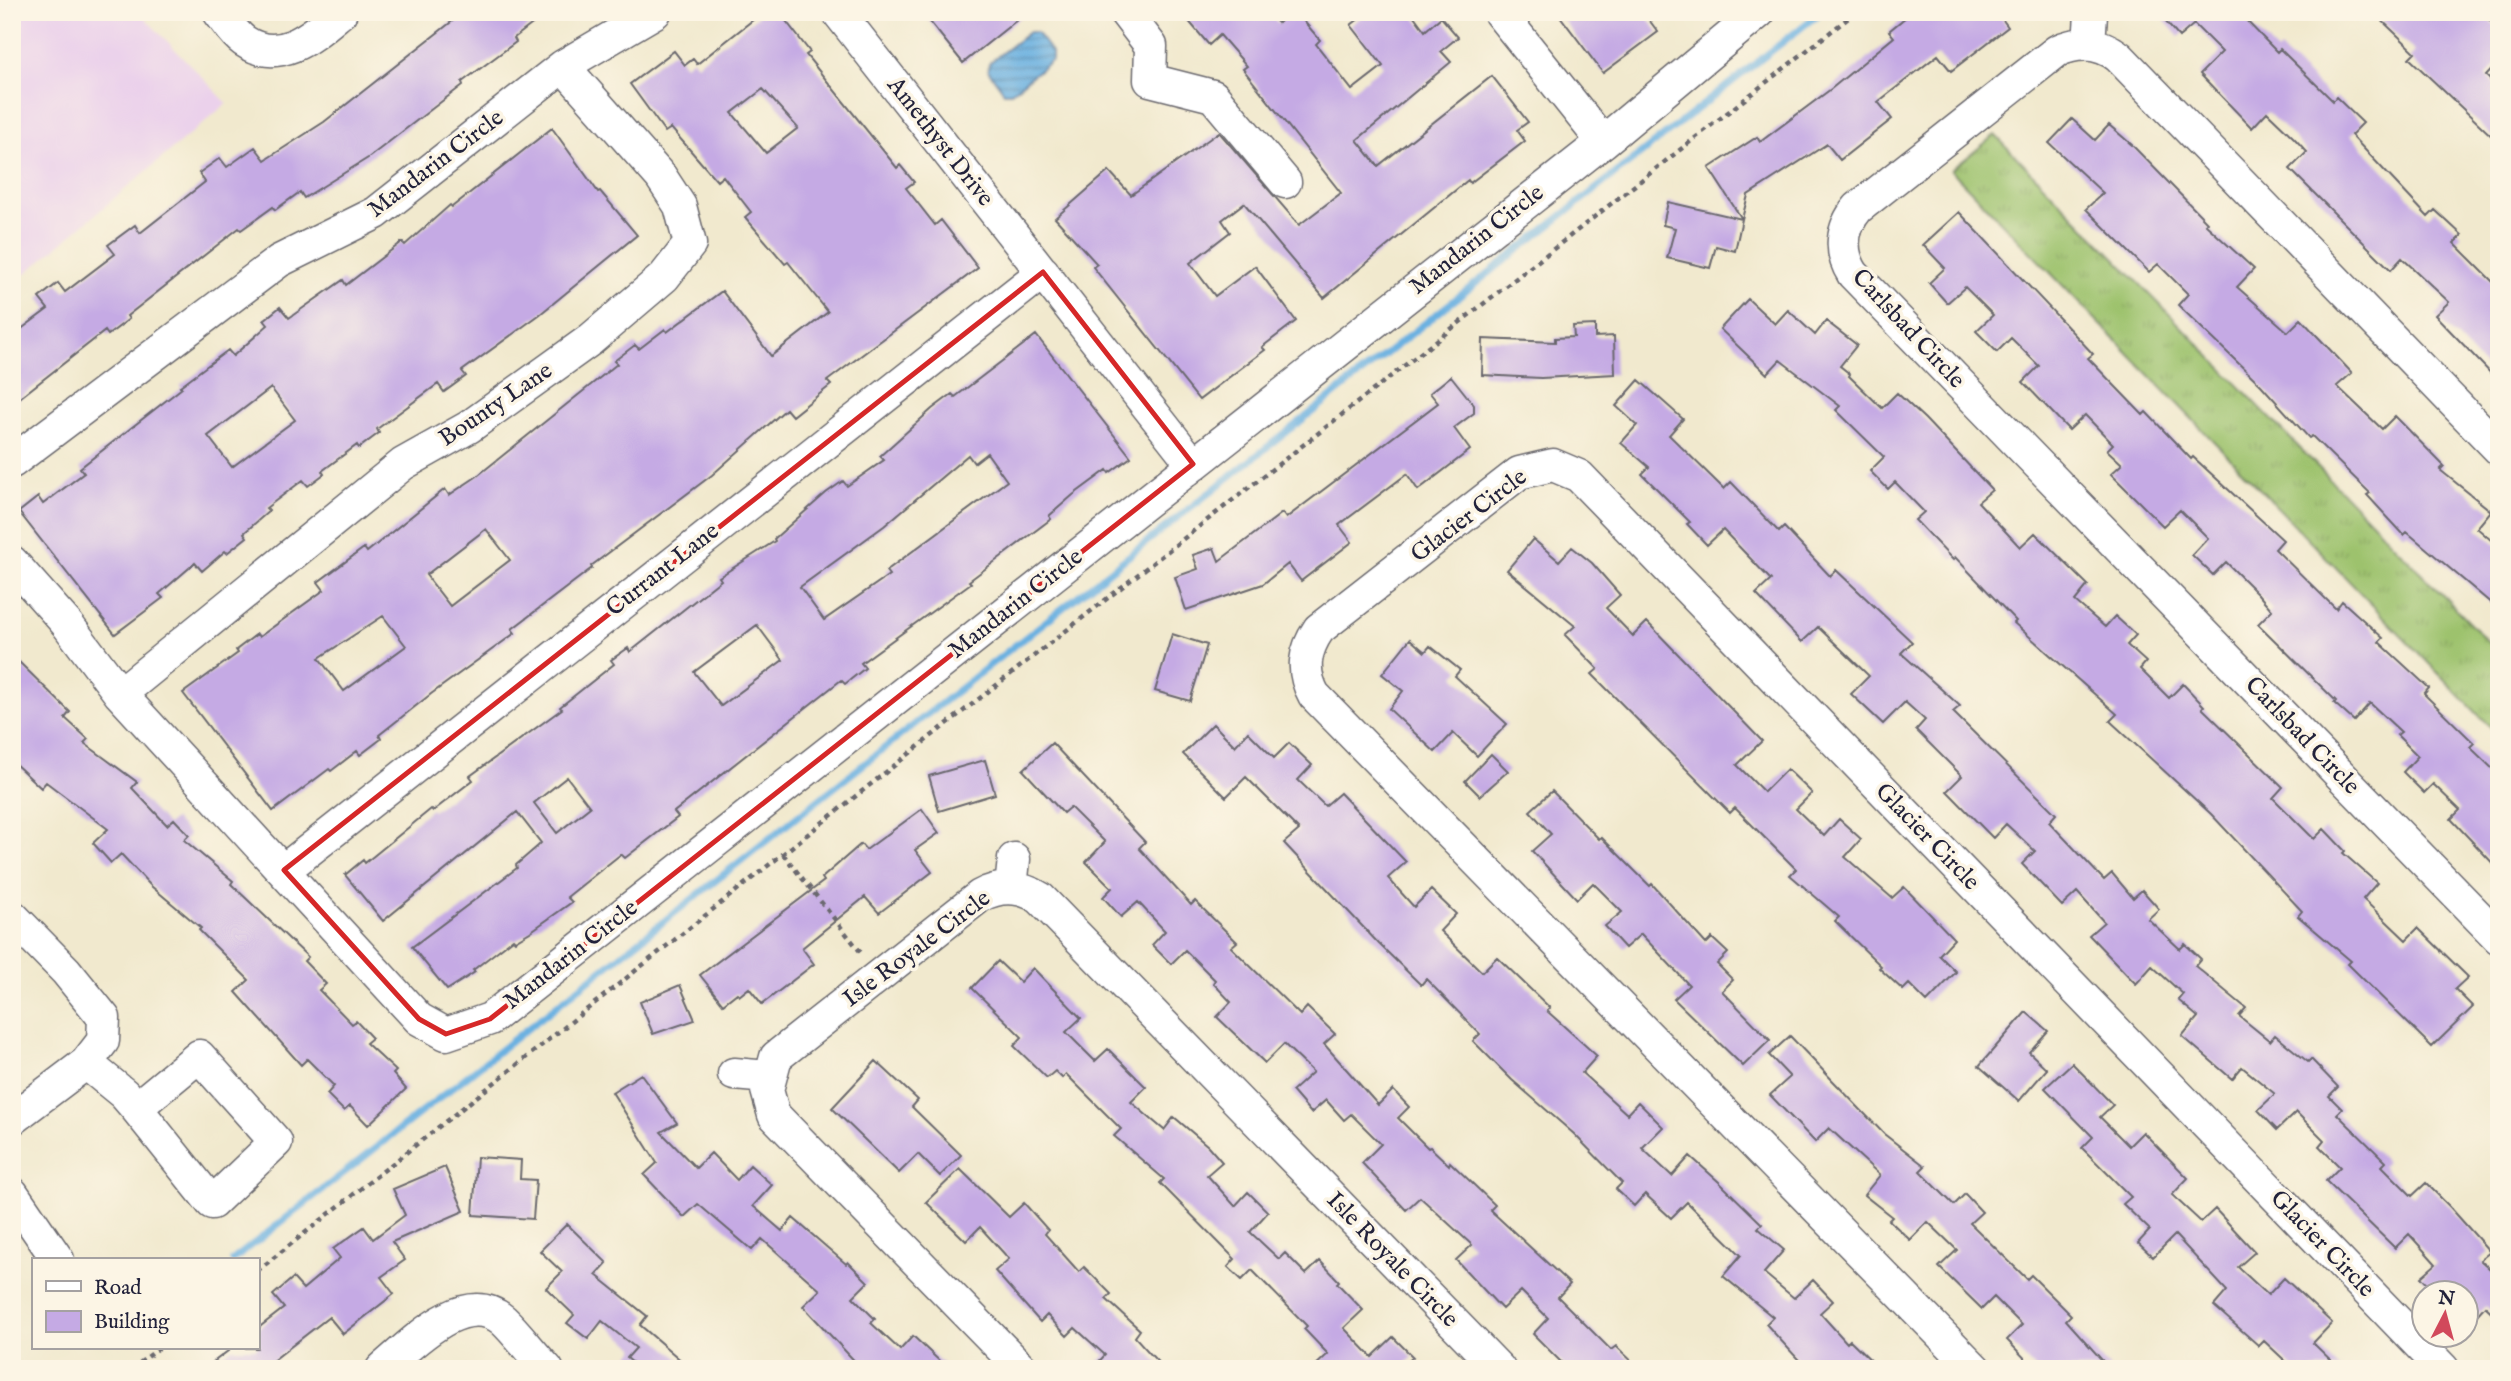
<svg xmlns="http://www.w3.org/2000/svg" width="2511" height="1381" viewBox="0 0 2511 1381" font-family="'IM FELL English',serif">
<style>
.built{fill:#ebd1eb}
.grass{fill:url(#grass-tufts);stroke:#607254;stroke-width:2}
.water{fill:url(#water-rules);stroke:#466a8e;stroke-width:2}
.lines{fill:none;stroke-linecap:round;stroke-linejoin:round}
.stream{stroke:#6bb1e1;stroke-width:7}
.building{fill:#c5aae4;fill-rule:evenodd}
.minor-casing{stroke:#6a686e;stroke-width:35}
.path{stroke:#6a686e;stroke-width:4.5;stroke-dasharray:5 5;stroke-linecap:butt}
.minor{stroke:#fff;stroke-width:32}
.marked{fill:none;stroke:#d62828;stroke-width:5;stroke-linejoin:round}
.labels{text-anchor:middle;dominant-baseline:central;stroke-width:7;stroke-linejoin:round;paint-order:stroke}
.street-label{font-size:24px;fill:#22223b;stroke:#fcf5e5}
</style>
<defs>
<pattern id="grass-tufts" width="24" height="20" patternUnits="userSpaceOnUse" patternTransform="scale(1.75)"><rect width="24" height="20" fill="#9dc26d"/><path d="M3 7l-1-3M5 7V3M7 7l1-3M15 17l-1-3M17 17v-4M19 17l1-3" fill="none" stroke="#87a65f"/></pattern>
<pattern id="water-rules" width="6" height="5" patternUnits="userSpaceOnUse" patternTransform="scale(1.75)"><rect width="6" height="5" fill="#6bb1e1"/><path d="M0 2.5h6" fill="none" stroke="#5890b8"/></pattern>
</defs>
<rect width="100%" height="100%" fill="#fcf5e5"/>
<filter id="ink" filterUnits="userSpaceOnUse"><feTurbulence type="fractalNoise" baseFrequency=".0143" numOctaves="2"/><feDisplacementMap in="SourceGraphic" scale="14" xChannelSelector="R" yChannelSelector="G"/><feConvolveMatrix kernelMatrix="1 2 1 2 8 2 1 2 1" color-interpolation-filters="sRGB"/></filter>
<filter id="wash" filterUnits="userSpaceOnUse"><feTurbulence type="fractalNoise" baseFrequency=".00686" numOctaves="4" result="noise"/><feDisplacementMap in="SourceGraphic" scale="28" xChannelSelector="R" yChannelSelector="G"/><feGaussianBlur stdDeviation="1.57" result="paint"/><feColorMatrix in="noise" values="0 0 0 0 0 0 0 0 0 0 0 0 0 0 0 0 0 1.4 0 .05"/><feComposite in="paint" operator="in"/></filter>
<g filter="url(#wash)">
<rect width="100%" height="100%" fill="#f1e9ce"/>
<path class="built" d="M12,12H139L227,103L12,285Z"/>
<path class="grass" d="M1995,135L2499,653V736L1951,170Z"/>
<path class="water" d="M1029,32H1036L1052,53V60L1011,92H1004L988,70L989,63Z"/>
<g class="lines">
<path class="stream" d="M233,1260L1821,12"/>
</g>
<g id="blocks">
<path class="building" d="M464,12H548L514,38L516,42L462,82L463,85L368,158L304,198L300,192L275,210L273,207L241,230L239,228L127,316L129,319L108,335L105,331L12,404V336L48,309L39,298L58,283L65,292L115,254L108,245L135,225L140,233L205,182L199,173L220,158L227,167L255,147L265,160L324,122Z
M763,12H779L810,52L806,55L897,168L900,165L914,182L906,188L935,225L941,220L978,268L827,381L831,385L792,416L786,409L712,475L591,566L592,568L512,629L515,633L431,694L379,735L381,739L360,755L357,751L331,771L329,769L273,811L183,693L238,653L236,650L257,634L259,637L324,590L318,582L364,548L367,552L445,489L449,495L476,477L617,364L614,361L635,345L639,349L665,329L667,332L722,291L771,356L828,312L788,262L785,264L745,217L751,212L723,176L717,181L671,128L665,132L630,84L674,51L685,65L693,59L697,64ZM763,89L798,128L766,153L732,113ZM486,529L510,560L450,606L426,575ZM383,616L406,646L344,691L319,658Z
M922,12H1027L963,63Z
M1181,12H1268L1278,23L1290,12H1296L1320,40L1316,44L1352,90L1383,66L1351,25L1368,12H1411L1425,31L1441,17L1458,37L1441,51L1451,62L1357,140L1378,166L1492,76L1528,122L1517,130L1525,141L1470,183L1468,180L1324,298L1244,203L1222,220L1230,232L1190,263L1215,296L1255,266L1296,321L1262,347L1265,350L1199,400L1093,267L1097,264L1055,218L1109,171L1131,195L1219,132L1299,225L1341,193L1243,69L1247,66L1220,35L1209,45Z
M1557,12H1643L1658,32L1603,73Z
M1912,12H1997L2008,27L1951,71L1938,55L1878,102L1892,119L1840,160L1827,144L1748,195L1742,219L1709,168L1757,137L1760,142L1831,89L1894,37L1889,31Z
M2157,12H2238L2277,52L2280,49L2333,101L2336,97L2363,123L2351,135L2428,217L2435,210L2462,235L2454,243L2499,288V382L2435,315L2449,302L2402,258L2391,270L2290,169L2307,152L2294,138L2267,112L2252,128L2200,74L2222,52L2194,24L2179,37Z
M2373,12H2481L2499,29V62L2486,76L2499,88V143L2409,58L2415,52Z
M2072,119L2095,140L2109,125L2132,145L2207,222L2205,224L2254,269L2237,287L2288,332L2301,319L2352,373L2337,386L2382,429L2395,416L2444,466L2440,470L2491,511L2477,528L2499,547V610L2407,532L2404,535L2367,495L2370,493L2312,436L2309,438L2261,385L2178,305L2188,294L2158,264L2149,272L2086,209L2103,193L2049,143Z
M552,128L598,192L600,191L637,235L539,315L462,371L466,376L444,392L438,384L377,429L379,433L359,448L357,445L322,471L324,474L308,486L303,480L266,508L269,511L244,533L247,537L227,553L225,551L202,571L195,563L159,594L163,598L115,634L19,512L38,497L43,504L84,473L80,468L182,388L180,386L228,350L233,356L268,325L264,320L280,307L289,318L343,280L346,285L402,242L405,245L450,205L452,207ZM271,388L295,420L232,467L208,436Z
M1668,202L1742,219L1735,251L1716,246L1710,268L1667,258L1675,228L1663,225Z
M1959,212L2093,354L2088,358L2143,415L2146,412L2191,459L2193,457L2283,540L2275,549L2336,609L2342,601L2383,638L2379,642L2429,688L2424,694L2474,743L2470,747L2499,775V870L2451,819L2460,810L2433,784L2424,793L2403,772L2418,756L2397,735L2401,732L2370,703L2354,721L2334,703L2336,701L2258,624L2272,610L2257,593L2226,562L2213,575L2192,555L2208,538L2180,510L2163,526L2111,474L2122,464L2107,450L2113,444L2085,415L2069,430L2023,382L2039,366L2011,338L1997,352L1976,331L1993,315L1965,287L1947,303L1929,283L1945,268L1923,245Z
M1748,299L1775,324L1788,310L1815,335L1826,321L1857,345L1840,366L1850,374L1849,376L1882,408L1897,393L1925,419L1992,490L1978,502L2020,547L2035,533L2088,585L2075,601L2105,627L2115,616L2136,635L2127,645L2146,662L2140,669L2169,698L2183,684L2204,706L2202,708L2283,787L2273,798L2314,839L2324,829L2345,851L2343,853L2377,883L2363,899L2406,940L2418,928L2468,977L2455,989L2473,1007L2432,1047L2348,964L2351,961L2298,916L2302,911L2211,814L2110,721L2117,714L2014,623L2016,621L1955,557L1953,560L1915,520L1924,512L1895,482L1888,489L1870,471L1884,457L1836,410L1840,406L1780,360L1767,374L1720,329Z
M1595,325V337L1614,336L1615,374L1541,378L1482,375L1483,339L1555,342V338L1574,337L1573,326Z
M1036,335L1131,457L1109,473L1107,470L1073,495L1049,516L1051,519L969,581L971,583L861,663L865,668L845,684L841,680L674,812L678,817L625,858L621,854L567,897L572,902L530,932L515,941L513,939L473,970L475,972L447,990L412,947L517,868L516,865L538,846L541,843L517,812L383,921L345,875L363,860L365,863L431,809L433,811L473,780L470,776L562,709L560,707L614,664L611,660L628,648L630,652L721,580L719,577L775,541L774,539L826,493L843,481L847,486L884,460L880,456L932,409L952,394L955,397ZM987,453L1007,481L886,571L889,575L824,620L800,587L884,526L968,455L974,463ZM757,625L783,660L721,706L694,672ZM567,777L590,807L557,833L534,803Z
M1451,376L1474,405V413L1454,428L1470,450L1418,490L1407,474L1339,525L1352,542L1301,581L1288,564L1263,584L1186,610L1175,577L1198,569L1193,555L1214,548L1219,561L1282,513L1286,518L1438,403L1430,393Z
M1639,380L1683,419L1669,435L1724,489L1731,482L1779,532L1784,527L1830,576L1836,570L1912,642L1901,653L1960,706L1953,712L2056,814L2049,822L2104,880L2112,873L2133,898L2142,890L2159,909L2148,919L2180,949L2185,944L2201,959L2195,966L2246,1008L2239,1016L2270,1041L2275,1035L2308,1062L2311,1059L2338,1087L2329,1096L2342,1109L2337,1114L2386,1162L2382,1166L2412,1196L2426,1183L2450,1207L2490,1252L2480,1260L2499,1277V1319L2485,1306L2466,1327V1293H2436L2421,1277L2436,1264L2409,1234L2395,1248L2326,1181L2340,1167L2319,1146L2324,1140L2296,1112L2277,1130L2258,1110L2275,1094L2242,1067L2232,1079L2182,1036L2198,1017L2178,1000L2183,994L2152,966L2136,984L2089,935L2104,922L2077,892L2062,906L2022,864L2035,851L2006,824L1993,838L1947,791L1962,776L1916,730L1925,720L1905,702L1883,724L1851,694L1869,676L1818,627L1802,642L1756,594L1771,580L1723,530L1707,545L1687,524L1690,522L1642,474L1649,467L1621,443L1637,425L1616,406Z
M1533,539L1559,561L1572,547L1592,563L1620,595L1606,608L1633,636L1647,622L1762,741L1737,765L1764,792L1787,769L1812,793L1796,809L1824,836L1839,819L1861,839L1845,857L1892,898L1904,887L1954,939L1939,955L1956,972L1927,1002L1909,984L1903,990L1879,968L1881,966L1835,921L1839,917L1790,875L1796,869L1735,808L1730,813L1592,674L1598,669L1565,635L1575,626L1507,570Z
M1172,634L1207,645L1190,701L1155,691Z
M1410,639L1425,652L1430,646L1460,670L1455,676L1507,724L1477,756L1453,733L1435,752L1389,709L1403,691L1382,674Z
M12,655L70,712L65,718L88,739L84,743L137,782L132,788L167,825L174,819L189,835L184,840L233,881L231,884L308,957L304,961L326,984L319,990L352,1024L356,1021L372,1038L366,1043L396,1071L393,1074L406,1089L368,1125L350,1106L344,1111L327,1094L334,1086L307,1059L301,1065L236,992L249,980L199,930L201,928L151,886L121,854L111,863L93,843L108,829L46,782L41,788L12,761Z
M1213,724L1235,746L1248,732L1274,758L1289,743L1312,765L1298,780L1325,806L1340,793L1406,862L1388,878L1414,907L1431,890L1456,914L1440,931L1482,972L1497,957L1550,1008L1547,1011L1597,1056L1582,1073L1627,1114L1638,1102L1663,1127L1642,1148L1672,1176L1690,1156L1719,1182L1762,1224L1758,1228L1784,1250L1764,1273L1794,1298L1813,1280L1833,1301L1820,1313L1847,1343L1850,1340L1880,1369H1807L1766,1324L1773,1317L1723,1276L1741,1255L1687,1202L1671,1218L1645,1194L1634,1206L1616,1189L1622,1183L1574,1134L1512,1080L1473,1041L1480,1034L1426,979L1421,985L1379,944L1284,843L1299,830L1246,777L1226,797L1183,754Z
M1052,743L1145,842L1139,848L1191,905L1195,901L1237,942L1231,947L1300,1015L1307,1007L1335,1034L1324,1044L1378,1105L1393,1090L1409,1107L1398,1118L1428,1148L1430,1147L1449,1165L1450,1162L1495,1205L1490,1210L1570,1284L1558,1297L1611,1350L1616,1346L1640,1369H1568L1533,1334L1548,1318L1521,1291L1502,1309L1456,1260L1472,1245L1420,1197L1406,1210L1362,1163L1381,1144L1351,1114L1344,1120L1326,1100L1311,1113L1292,1091L1313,1072L1284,1044L1265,1063L1217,1017L1231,1002L1213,983L1215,980L1185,950L1171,964L1152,945L1165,931L1138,902L1121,917L1103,897L1112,888L1086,862L1105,842L1070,807L1063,813L1023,770Z
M1491,754L1508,771L1480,796L1465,781Z
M985,760L995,794L939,811L929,776Z
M1552,791L1599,839L1601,837L1650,886L1652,884L1706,944L1712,938L1728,953L1717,964L1733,980L1722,991L1770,1040L1743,1066L1674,999L1689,985L1641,934L1625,948L1605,926L1622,912L1593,883L1577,899L1532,851L1551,834L1530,811Z
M922,809L939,833L915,850L932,872L879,913L865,897L802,948L814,964L762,1004L749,988L739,996L737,993L723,1004L700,975L824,881L822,878L861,844L866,850Z
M998,961L1020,982L1033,968L1081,1018L1066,1032L1095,1061L1108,1049L1146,1087L1131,1102L1164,1130L1174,1117L1208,1146L1222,1162L1207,1175L1235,1206L1248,1192L1268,1212L1250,1232L1279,1259L1285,1253L1306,1274L1320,1261L1339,1281L1337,1283L1363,1310L1344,1328L1372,1357L1393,1337L1413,1357L1400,1369H1312L1328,1354L1304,1329L1307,1326L1252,1270L1242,1280L1228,1267L1235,1259L1160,1183L1164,1179L1114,1136L1121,1129L1066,1074L1062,1078L1055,1071L1047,1078L1014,1046L1022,1037L972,988Z
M680,985L695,1020L653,1034L640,1002Z
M2026,1012L2048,1031L2029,1052L2047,1069L2019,1101L1979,1066Z
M1790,1036L1884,1134L1925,1166L1920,1171L1954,1205L1965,1194L1982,1212L1970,1223L2027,1279L2031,1275L2071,1315L2066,1320L2110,1369H2035L2007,1340L2022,1325L1994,1297L1982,1309L1939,1267L1957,1250L1928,1222L1910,1240L1889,1220L1892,1217L1864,1195L1880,1175L1829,1128L1815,1142L1770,1095L1790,1077L1769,1055Z
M876,1061L918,1100L912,1107L961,1155L940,1176L918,1154L899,1173L832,1108Z
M2072,1063L2113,1105L2100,1117L2129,1146L2143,1132L2188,1178L2172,1195L2201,1222L2215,1209L2255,1252L2238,1267L2268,1295L2284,1278L2332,1323L2313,1343L2340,1369H2294L2264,1341L2259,1346L2214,1306L2227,1291L2175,1235L2153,1257L2138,1243L2150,1230L2123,1204L2131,1197L2082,1148L2093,1137L2045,1088Z
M641,1074L677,1123L661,1132L696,1168L711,1153L737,1180L750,1165L772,1185L753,1206L782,1231L793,1218L846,1264L848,1262L868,1282L853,1297L875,1319L871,1323L900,1350L913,1336L948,1369H862L803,1306L820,1290L762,1239L752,1250L698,1204L684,1217L644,1175L657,1163L612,1092Z
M477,1157L521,1160L520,1179L536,1180L533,1219L473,1215Z
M445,1167L464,1211L392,1242L405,1260L381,1277L394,1294L343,1334L329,1317L262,1369H204L232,1348H257V1329L284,1308L273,1295L293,1278L303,1289L340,1258L333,1249L364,1227L373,1239L405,1215L393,1189Z
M960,1169L1009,1217L1024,1203L1048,1230L1045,1234L1079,1272L1084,1267L1111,1294L1106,1299L1140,1330L1135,1337L1164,1369H1092L1105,1355L1075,1328L1067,1336L1047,1315L1040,1322L995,1271L1009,1259L980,1227L966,1241L926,1202Z
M567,1224L607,1263L596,1275L647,1316L640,1325L691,1369H640L627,1358L636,1348L602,1321L588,1339L567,1323L574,1315L546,1288L562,1272L540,1251Z"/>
</g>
</g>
<g filter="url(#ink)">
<use href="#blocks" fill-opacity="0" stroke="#6a686e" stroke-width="2"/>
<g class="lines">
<defs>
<path id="minor" d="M219,12C227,22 234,34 244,41C281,66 314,34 341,12
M838,12L1193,464
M1125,12L1151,46L1150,80L1213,96L1285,182
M1499,12L1603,142
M2089,44L2091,14
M2499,449L2119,57C2100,42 2079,41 2057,51L1858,208C1841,228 1839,252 1853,274L2499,938
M12,462L279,261L376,213L563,66L655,12
M12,562L67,624L120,694L419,1019L446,1034L490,1019L1603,142L1759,12
M120,694L403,464L469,427L590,340L664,277L690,244L680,206L661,177L563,66
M284,870L1043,272
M1011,888L1014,859
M12,916L66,971L104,1018L103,1041L86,1063L12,1119
M86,1063L124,1094L136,1108L212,1203L276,1142L199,1056L136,1108
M734,1074L768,1077
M12,1193L58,1260
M382,1369C410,1346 464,1287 503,1320C518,1334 532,1354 547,1369
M1022,1369L774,1115L767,1090L776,1057L980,896C1000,885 1021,886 1040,898L1499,1369
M1975,1369L1314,695C1301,671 1304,651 1319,629L1519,473L1553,465L1579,476L2443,1369"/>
</defs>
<use href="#minor" class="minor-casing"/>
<path class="path" d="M783,854L863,955
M257,1271L929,738L1856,12
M132,1369L159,1348"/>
<use href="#minor" class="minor"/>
</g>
</g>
<path class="marked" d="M1043,272L1193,464L490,1019L446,1034L419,1019L284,870Z"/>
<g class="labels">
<g class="street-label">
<text transform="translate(940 142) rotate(52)">Amethyst Drive</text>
<text transform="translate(436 164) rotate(-37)">Mandarin Circle</text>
<text transform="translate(1477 240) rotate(-38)">Mandarin Circle</text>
<text transform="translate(1908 329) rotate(47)">Carlsbad Circle</text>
<text transform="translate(496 405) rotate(-34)">Bounty Lane</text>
<text transform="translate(1469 516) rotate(-37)">Glacier Circle</text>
<text transform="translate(663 570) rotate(-38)">Currant Lane</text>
<text transform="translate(1016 604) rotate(-38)">Mandarin Circle</text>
<text transform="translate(2302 736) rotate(46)">Carlsbad Circle</text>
<text transform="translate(1927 837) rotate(46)">Glacier Circle</text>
<text transform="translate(917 949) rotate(-37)">Isle Royale Circle</text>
<text transform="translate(571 955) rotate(-38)">Mandarin Circle</text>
<text transform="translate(2322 1244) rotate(46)">Glacier Circle</text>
<text transform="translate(1392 1260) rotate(46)">Isle Royale Circle</text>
</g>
</g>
<rect width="2511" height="1381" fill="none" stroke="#fcf5e5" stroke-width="42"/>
<rect x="32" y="1258" width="228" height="91" fill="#fcf5e5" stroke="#a5a1a1" stroke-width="2"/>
<rect x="46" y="1281" width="35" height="10" fill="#ffffff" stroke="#a5a1a1" stroke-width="2"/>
<text x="94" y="1294" font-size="21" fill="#22223b">Road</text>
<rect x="46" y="1311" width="35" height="21" fill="#c5aae4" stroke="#a5a1a1" stroke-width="2"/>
<text x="94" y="1328" font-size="21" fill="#22223b">Building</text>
<g transform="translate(2445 1314) rotate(6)"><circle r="33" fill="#fcf5e5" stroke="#a5a1a1" stroke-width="2"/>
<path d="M0-5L12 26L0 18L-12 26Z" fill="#d1495b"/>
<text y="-10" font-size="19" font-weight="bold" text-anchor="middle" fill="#22223b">N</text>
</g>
</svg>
